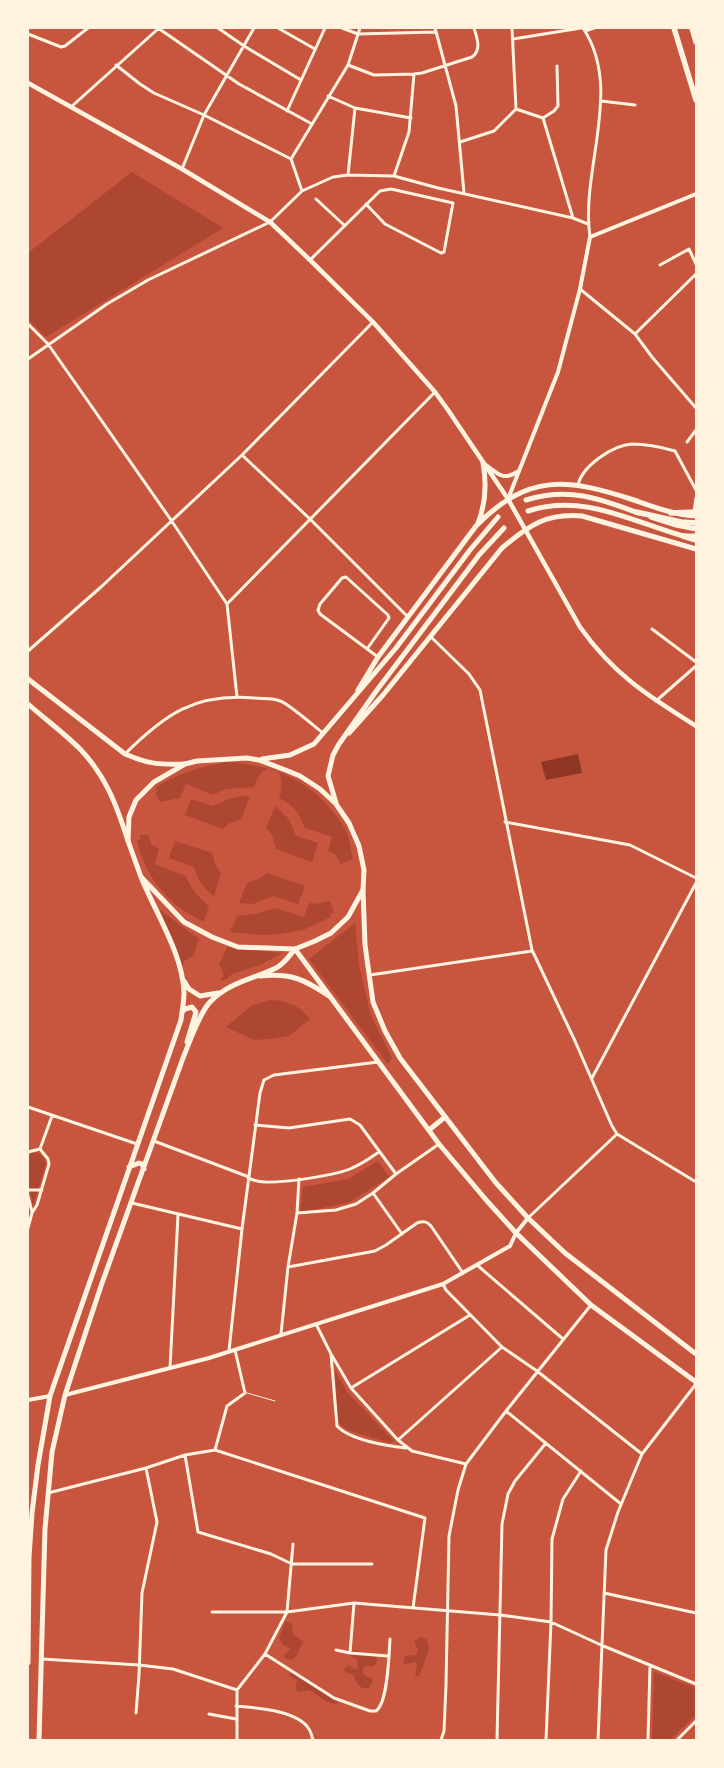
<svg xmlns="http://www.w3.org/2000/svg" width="724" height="1768" viewBox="0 0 724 1768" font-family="'DM Sans',sans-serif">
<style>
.green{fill:#ae4732}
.water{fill:#8f3625}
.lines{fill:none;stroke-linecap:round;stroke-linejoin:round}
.service{stroke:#fff3e0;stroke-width:1}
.minor{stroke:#fff3e0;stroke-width:3}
.tertiary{stroke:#fff3e0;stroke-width:4}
.secondary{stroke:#fff3e0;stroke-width:4.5}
.primary{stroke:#fff3e0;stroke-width:5}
.trunk{stroke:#fff3e0;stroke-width:5}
.motorway{stroke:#fff3e0;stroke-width:5.5}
</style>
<rect width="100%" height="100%" fill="#c8553d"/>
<path class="green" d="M132,172L223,228L46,337L28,319V253Z
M227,762C267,765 302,775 329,807C336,815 342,823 347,833C350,840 351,850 353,859L341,864L335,854L328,851L332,837L305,828C300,815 292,803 279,798C290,765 262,758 254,787L226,789L213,795L186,784L180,798L160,802L155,793L157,792L156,787C180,773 199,767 227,762Z
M242,796L250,797L241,819L228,824L223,829L185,815L191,799L213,806L229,799Z
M275,806L289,819L296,836L318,843L312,862L276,849L272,835L266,828Z
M140,835H148L152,845L159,849L155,864L186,876C191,889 198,897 209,906L204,922C168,905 147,880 137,841L141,839Z
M175,841L212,853L215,864L221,874L214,896C204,890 197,879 194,867L169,858Z
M267,873L305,886L298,904L273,896L253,904L239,903L247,883L261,878Z
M330,901L334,912L330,914L331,917L303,930L279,934L260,935L230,932L237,916L255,914L275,908L304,917L309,903L316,904Z
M160,910L199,939L193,956L184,961L182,967Z
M355,923L359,964L370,1013L392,1058L388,1064L309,959Z
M227,947L283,953L260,965L232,974L227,979L220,981L224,975L219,964Z
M271,1000C288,1001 299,1005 310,1019L289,1036L270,1039L254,1040L226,1027L252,1005Z
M31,1153H39L44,1158L46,1163L33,1207L28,1178V1158Z
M378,1161L389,1177L350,1202L300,1213L303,1187L348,1179Z
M335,1371L348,1393L394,1441L390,1443L347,1430L338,1422Z
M286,1621L292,1624L293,1634L303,1642L297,1655L292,1660L285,1659L284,1655L291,1649L282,1644L279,1638Z
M420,1637L427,1639L429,1650L419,1676H415L417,1666L416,1662L403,1664L405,1656L416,1655L418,1649L414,1642Z
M354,1650L376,1657L378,1660L374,1666H367L363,1668V1674L372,1679L373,1682L369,1688C360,1690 355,1683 354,1675L345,1672L344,1669L349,1665L354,1669H357L358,1663L357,1660L349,1654L350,1651Z
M293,1672L320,1690L336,1696L338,1701L337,1704C325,1704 319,1694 309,1690L300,1692L295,1690L297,1680L289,1676L290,1673Z
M654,1672L696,1688V1715L670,1740H652Z"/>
<path class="water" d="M578,754L582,773L546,780L541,762Z"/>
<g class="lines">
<path class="service" d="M247,1393L275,1401"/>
<path class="minor" d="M158,28L239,84L312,124
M218,28L244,46L301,80
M278,28L315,49
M342,28L358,34L436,32
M435,28L456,106L464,193
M583,28C624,89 580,170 590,237
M585,31L594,28
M28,34L61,47L65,46L88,28
M513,39L581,28
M116,65L140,84L154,93L204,115L291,159
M348,65L374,75L414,74L422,73L472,57C482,50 477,38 474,28
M328,96L355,108L411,118
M601,101L635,105
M71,107L159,28
M516,109L543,118L573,218
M287,111L325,28
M543,118L554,111L558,106L557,66
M460,142L494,131L516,109L512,28
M291,159L348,65L360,28
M291,159L302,191
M182,169L204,115L254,28
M348,175L355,108
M394,176L409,132L414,74
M316,199L344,225
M310,260L380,191L391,189L453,203L444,252L441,253L385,224L366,204
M660,265L689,249L696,264
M580,289L635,334L652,357L696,408
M28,324L48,344L171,520L227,604L237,697
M635,334L696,274
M28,359L107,304L148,280L270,222L302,191L333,177L348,175L394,176L438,188L573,218L588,224
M687,442L696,430
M242,455L311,520L408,617
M578,485C582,466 613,445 632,444C647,444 661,447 675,451L696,490
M694,512L696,498
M227,604L435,392
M652,629L696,662
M430,636L469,674L480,690L532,950L575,1041L612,1126L617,1134L696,1182
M367,649L389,618L388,615L346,577L342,578L320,604L318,610L320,614L378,657
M28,651L101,587L242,455L373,322
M656,701L696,666
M125,754C165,714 195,693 254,698C262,699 273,698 280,701C288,703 315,727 323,733
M505,822L630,845L696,878
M370,975L532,951
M592,1078L696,883
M28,1107L137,1144
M255,1125L289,1128L350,1119L360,1125L396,1174
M154,1141L249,1177
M40,1149L52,1116
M28,1152L40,1149
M248,1178C253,1180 258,1182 264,1182C282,1183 335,1176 352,1168C362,1164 370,1158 379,1152
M28,1190H42
M373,1193L402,1234
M28,1196L32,1212
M132,1203L242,1229
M297,1213L336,1210L356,1204L373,1193L396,1174L439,1144
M528,1218L617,1134
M28,1228L32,1213L37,1205L49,1164L48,1159L40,1149
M477,1265L563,1339
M288,1267L375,1251L386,1245L417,1223C423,1221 427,1221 431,1226L463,1273
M443,1284L446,1290L502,1347L537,1371L642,1454
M316,1324L331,1354L351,1388L398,1440L412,1451L466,1464
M281,1334L288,1267L297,1213L299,1179
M229,1351L242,1229L260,1093L264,1080L274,1075L378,1062
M331,1354L337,1426C350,1440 387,1446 406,1448
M170,1368L178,1215
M351,1388L470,1315
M506,1411L621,1504
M398,1440L502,1347
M215,1450L227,1406L245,1393L235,1350
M185,1455L198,1532L271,1554L292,1564H372
M48,1493L146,1468L185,1455L215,1450L425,1518L413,1608
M604,1593L696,1613
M212,1612H287L354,1603L500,1615L551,1622L601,1645L696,1684
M336,1650L350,1653L388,1656
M350,1653L354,1603
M265,1654L334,1698L370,1711H376C388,1703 389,1654 390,1639
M42,1659L139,1665L173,1669L237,1690
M236,1706C256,1708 297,1710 309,1729C311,1732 312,1737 313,1740
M136,1713L139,1675L142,1593L157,1522L146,1468
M209,1714L236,1719
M237,1740V1690L265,1654L287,1612L293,1544
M441,1740L444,1731L446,1685L449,1536L458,1490L466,1464L506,1411L591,1305
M497,1740L502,1524L508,1494L515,1481L546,1443
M546,1740L551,1622L552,1539L563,1499L581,1471
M598,1740L606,1550L618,1512L642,1454L696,1384
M648,1740L650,1665
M677,1740L696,1721"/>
<path class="tertiary" d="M486,465C499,475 503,481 519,471
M508,499L558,372L580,289L590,237L696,194
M65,1395L209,1358L443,1284L510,1246L516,1233L528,1218
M28,1400L50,1396"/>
<path class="secondary" d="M28,83L182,169L270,222L310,260L373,322L435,392L448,410L508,499L580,627C614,675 648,696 696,726"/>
<path class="primary" d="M478,523C486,503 487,485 483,463
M28,679L125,754C148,764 160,765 185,764
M358,690L378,657L476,526C528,473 567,478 634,500C654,507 675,515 696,516
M28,704C45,719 64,733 80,749C106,776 117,806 128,841
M349,733L383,695L502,548C529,525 547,513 582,516L696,549
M363,890L365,945L373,1002L385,1031L400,1058L496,1183L528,1218L565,1253L696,1354
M295,949L439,1144L487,1201L516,1233L591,1305L696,1382
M429,1130L445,1117"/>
<path class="trunk" d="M526,500C568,487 599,498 638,513
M528,511C583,493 630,521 683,536H696
M651,517L676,525L696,529
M247,758L259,760L288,771L300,776L320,789L336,804L349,823L359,846L364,870L363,890L348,917L331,933L315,941L295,949L238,947L212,937L184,922L141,877L128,841L129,817L136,800L154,782L185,764L197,761Z
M262,759L290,755L314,744L396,648L470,550L498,517
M336,803L328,776L333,755L339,744L377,690L479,555L504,528
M260,976C291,973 304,979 329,996
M184,981L189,989L200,996L218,993
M182,1012L185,1009L192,1007L196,1012L187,1042
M129,1167L139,1163L142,1164L144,1169
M28,1663L29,1557L32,1513L38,1465L50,1396L181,1020C182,1011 184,1002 184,993C183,954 155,912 141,877
M39,1740L45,1529L52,1452L65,1395L101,1286L183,1058C190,1041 199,1014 210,1002C229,982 254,979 276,968C284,964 289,956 295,949"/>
<path class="motorway" d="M674,28L696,100
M692,28L696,42
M636,512L681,522L696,523
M671,513L696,512
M683,536L696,540"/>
</g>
<rect width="724" height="1768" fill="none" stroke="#fff3e0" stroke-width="58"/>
</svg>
